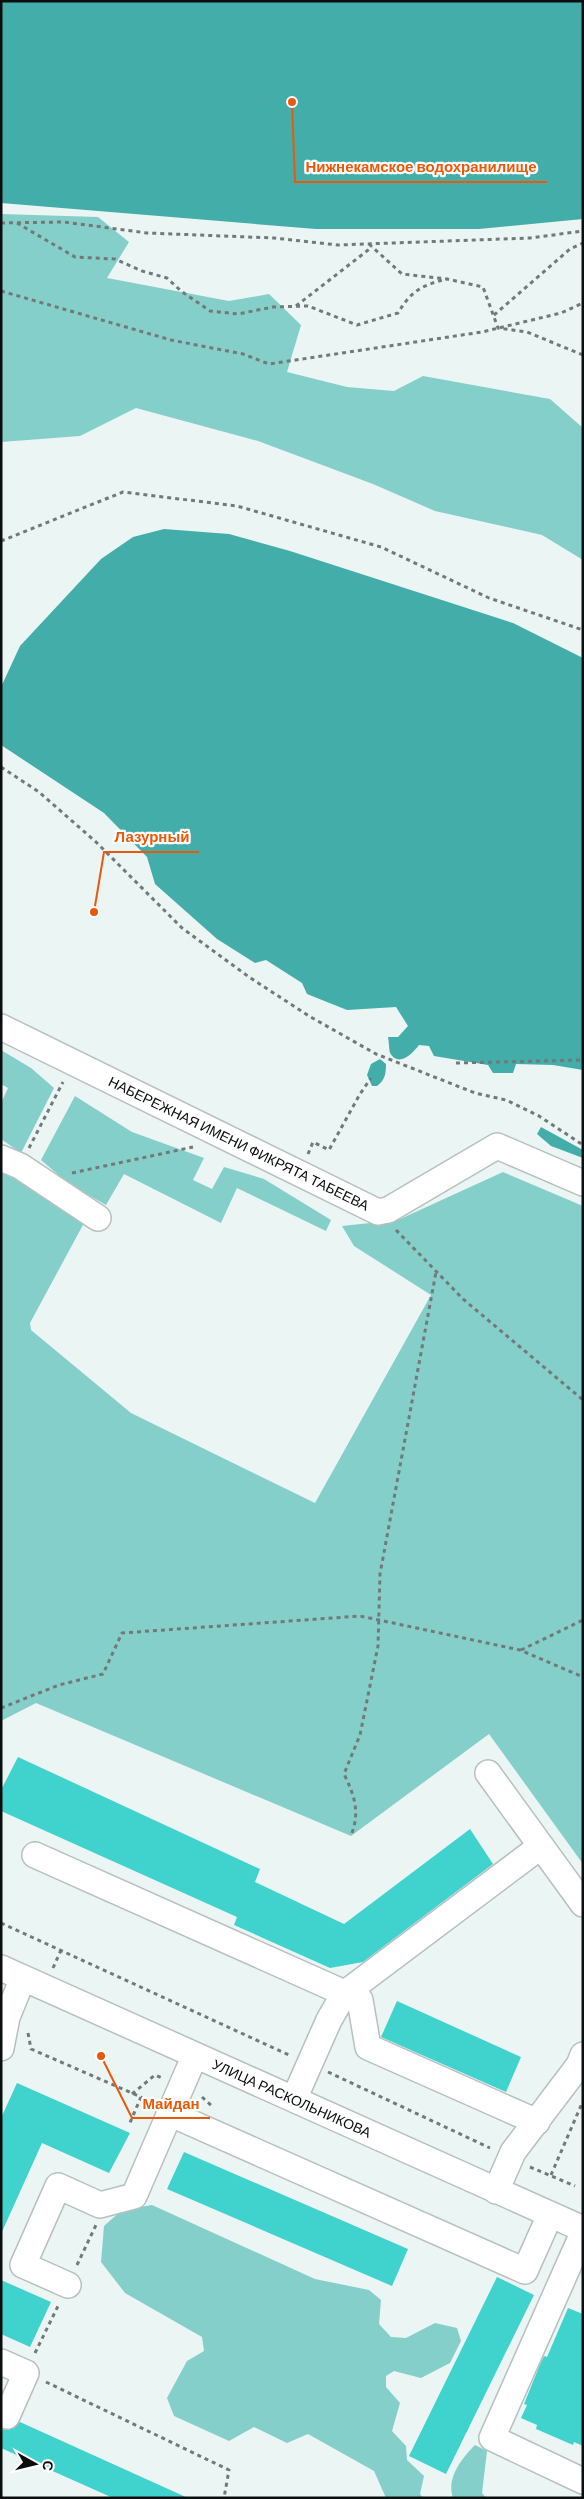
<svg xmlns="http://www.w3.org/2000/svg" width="584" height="2499" viewBox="0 0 584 2499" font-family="Barlow,sans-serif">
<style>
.green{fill:#84cfca}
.water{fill:#43aea9}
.building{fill:#40d2cd}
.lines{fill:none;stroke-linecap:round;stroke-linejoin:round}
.minor-casing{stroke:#b7c0bf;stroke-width:28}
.path{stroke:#737979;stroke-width:3;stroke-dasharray:4 4;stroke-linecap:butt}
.minor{stroke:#fff;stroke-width:25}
.labels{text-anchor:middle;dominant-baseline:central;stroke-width:4.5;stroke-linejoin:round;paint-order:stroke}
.street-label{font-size:14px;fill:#0b0e0e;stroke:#fff}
.leader{fill:none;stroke:#e8590c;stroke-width:2}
.callout-dot{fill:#e8590c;stroke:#fff;stroke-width:2}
.callout-label{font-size:15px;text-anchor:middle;font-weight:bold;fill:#e8590c;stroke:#fff;stroke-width:4.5;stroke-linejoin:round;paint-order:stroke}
</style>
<rect width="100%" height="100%" fill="#ebf5f4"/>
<path class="green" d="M1,214L98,217L129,242L107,278L229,301L269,294L301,325L287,372L347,387L394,391L423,376L550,399L583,428V560L542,535L435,511L373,484L258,441L136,408L80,436L1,442Z
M1,1050L31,1068L54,1088L21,1153L1,1139V1103L8,1088L1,1084Z
M75,1096L132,1132L204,1158L193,1180L212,1189L224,1167L264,1179L331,1220L326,1231L237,1188L221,1223L124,1174L106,1205L69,1184L41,1160Z
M1,1168L84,1223L30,1323L31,1330L131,1413L315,1503L431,1295L354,1246L342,1226L398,1220L503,1172L583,1206V1864L489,1734L351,1836L36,1703L1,1721Z
M152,2205L315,2279L369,2290L381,2300L379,2324L391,2337L406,2338L435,2323L457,2328L461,2341L450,2363L421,2378L394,2371L386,2376V2387L400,2403L392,2431L406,2446L407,2460L424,2476L420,2494L423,2498H386L374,2471L308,2434L287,2443L254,2427L229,2441L174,2416L167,2398L187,2361L204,2351L202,2337L125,2293L101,2262L104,2226L122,2210Z
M475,2445L487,2451L482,2493L486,2498H453C446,2478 462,2458 475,2445Z"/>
<path class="water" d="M1,1H583V219L479,229H316L1,203Z
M164,529L229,534L290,551L513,623L583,658V1070L553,1065L516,1064L513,1073H493L488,1065L434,1056L429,1046L419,1045C413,1053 399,1068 390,1053C389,1049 389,1042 388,1037H398L408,1026L396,1007L347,1010L307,994L302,983L266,960L255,963L217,939L155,884L147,857L104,813L1,745V687L20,646L101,559L133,537Z
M380,1059L386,1064C386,1074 385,1080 377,1086H372L367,1075L371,1064Z
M541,1127L583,1150V1158L551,1146L537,1134Z"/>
<path class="building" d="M18,1757L260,1869L255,1882L344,1924L470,1829L493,1864L363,1962L330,1968L234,1925L237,1917L1,1811V1790Z
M397,2001L521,2057L506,2092L381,2037Z
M17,2083L130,2133L109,2173L42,2143L1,2234V2118Z
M184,2152L408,2249L392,2286L167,2189Z
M497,2277L534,2295L446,2474L409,2456Z
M1,2280L51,2302L30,2347L1,2334Z
M568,2308L583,2314V2446L574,2442L573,2445L536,2429L537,2425L521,2418L527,2405L524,2404L541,2362L544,2356L547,2357Z
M20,2422L188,2498H113L1,2448V2429L9,2430Z"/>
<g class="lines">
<defs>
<path id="minor" d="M1,1027L378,1212L388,1210L497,1146L583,1183
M1,1158L20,1166L98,1218
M488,1773L583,1904
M35,1855L360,2000L368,2047L537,2122
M1,1968L583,2229
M1,2048L7,2017L23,1978
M294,2099L329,2020L344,1994L541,1846
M169,2113L525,2271L550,2215
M496,2191L513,2152L579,2065L583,2055
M583,2233L492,2438L583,2481
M68,2285L23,2265L58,2186L100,2205L134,2196L195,2055
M1,2362L26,2373L7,2416"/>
</defs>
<use href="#minor" class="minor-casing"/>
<path class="path" d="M1,223L64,222L147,233L274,238L338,245L530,238L583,231
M17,223L75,257L115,259L142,271L167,278L181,291L210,311L238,314L273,307L308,306L357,325L398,313C411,291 422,285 447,279
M369,244L402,274L447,279L483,287L498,328L527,332L583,355
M1,291L171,340L243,354L269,364L482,332L561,313L583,303
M296,306L372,247
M494,315L570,249L583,243
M1,541L123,492L237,506L381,547L489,598L583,630
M1,767L39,792L96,842L182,928L249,977L309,1016L376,1054L475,1093L506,1100L539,1116L583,1145
M456,1063L583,1060
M29,1148L63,1082
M308,1154L313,1142L329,1150L360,1094L371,1078
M72,1173L193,1147
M396,1230L463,1299L583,1400
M521,1650L583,1620
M1,1708L59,1685L103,1674L122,1633L360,1616L520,1650L583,1677
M352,1833C360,1810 354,1795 344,1774L360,1735L378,1646L380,1574L436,1272
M1,1923L289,2055
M53,1968L61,1950
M28,2033L31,2049L141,2097L129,2125
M328,2072L490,2148
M132,2094L155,2075L162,2078
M202,2097L212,2106
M530,2167L575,2186
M551,2175L583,2101
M77,2265L96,2225
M35,2353L59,2304
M46,2382L229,2470L224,2498"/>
<use href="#minor" class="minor"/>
</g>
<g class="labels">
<g class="street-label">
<text transform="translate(239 1143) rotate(26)">НАБЕРЕЖНАЯ ИМЕНИ ФИКРЯТА ТАБЕЕВА</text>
<text transform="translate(292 2098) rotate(24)">УЛИЦА РАСКОЛЬНИКОВА</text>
</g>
</g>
<path class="leader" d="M292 102L295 182H547M94 912L104 852H199M101 2056L132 2118H210"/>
<g class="callout-dot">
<circle cx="292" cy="102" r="5"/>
<circle cx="94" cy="912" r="5"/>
<circle cx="101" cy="2056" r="5"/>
</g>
<g class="callout-label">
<text x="421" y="172">Нижнекамское водохранилище</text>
<text x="152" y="842">Лазурный</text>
<text x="171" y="2109">Майдан</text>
</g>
<rect width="584" height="2499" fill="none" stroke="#0b0e0e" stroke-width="5"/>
<g transform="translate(35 2464) rotate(98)" stroke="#ffffff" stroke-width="4" paint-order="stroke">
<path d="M0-4L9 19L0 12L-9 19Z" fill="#0b0e0e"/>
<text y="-8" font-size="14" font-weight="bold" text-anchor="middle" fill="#0b0e0e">С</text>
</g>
</svg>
